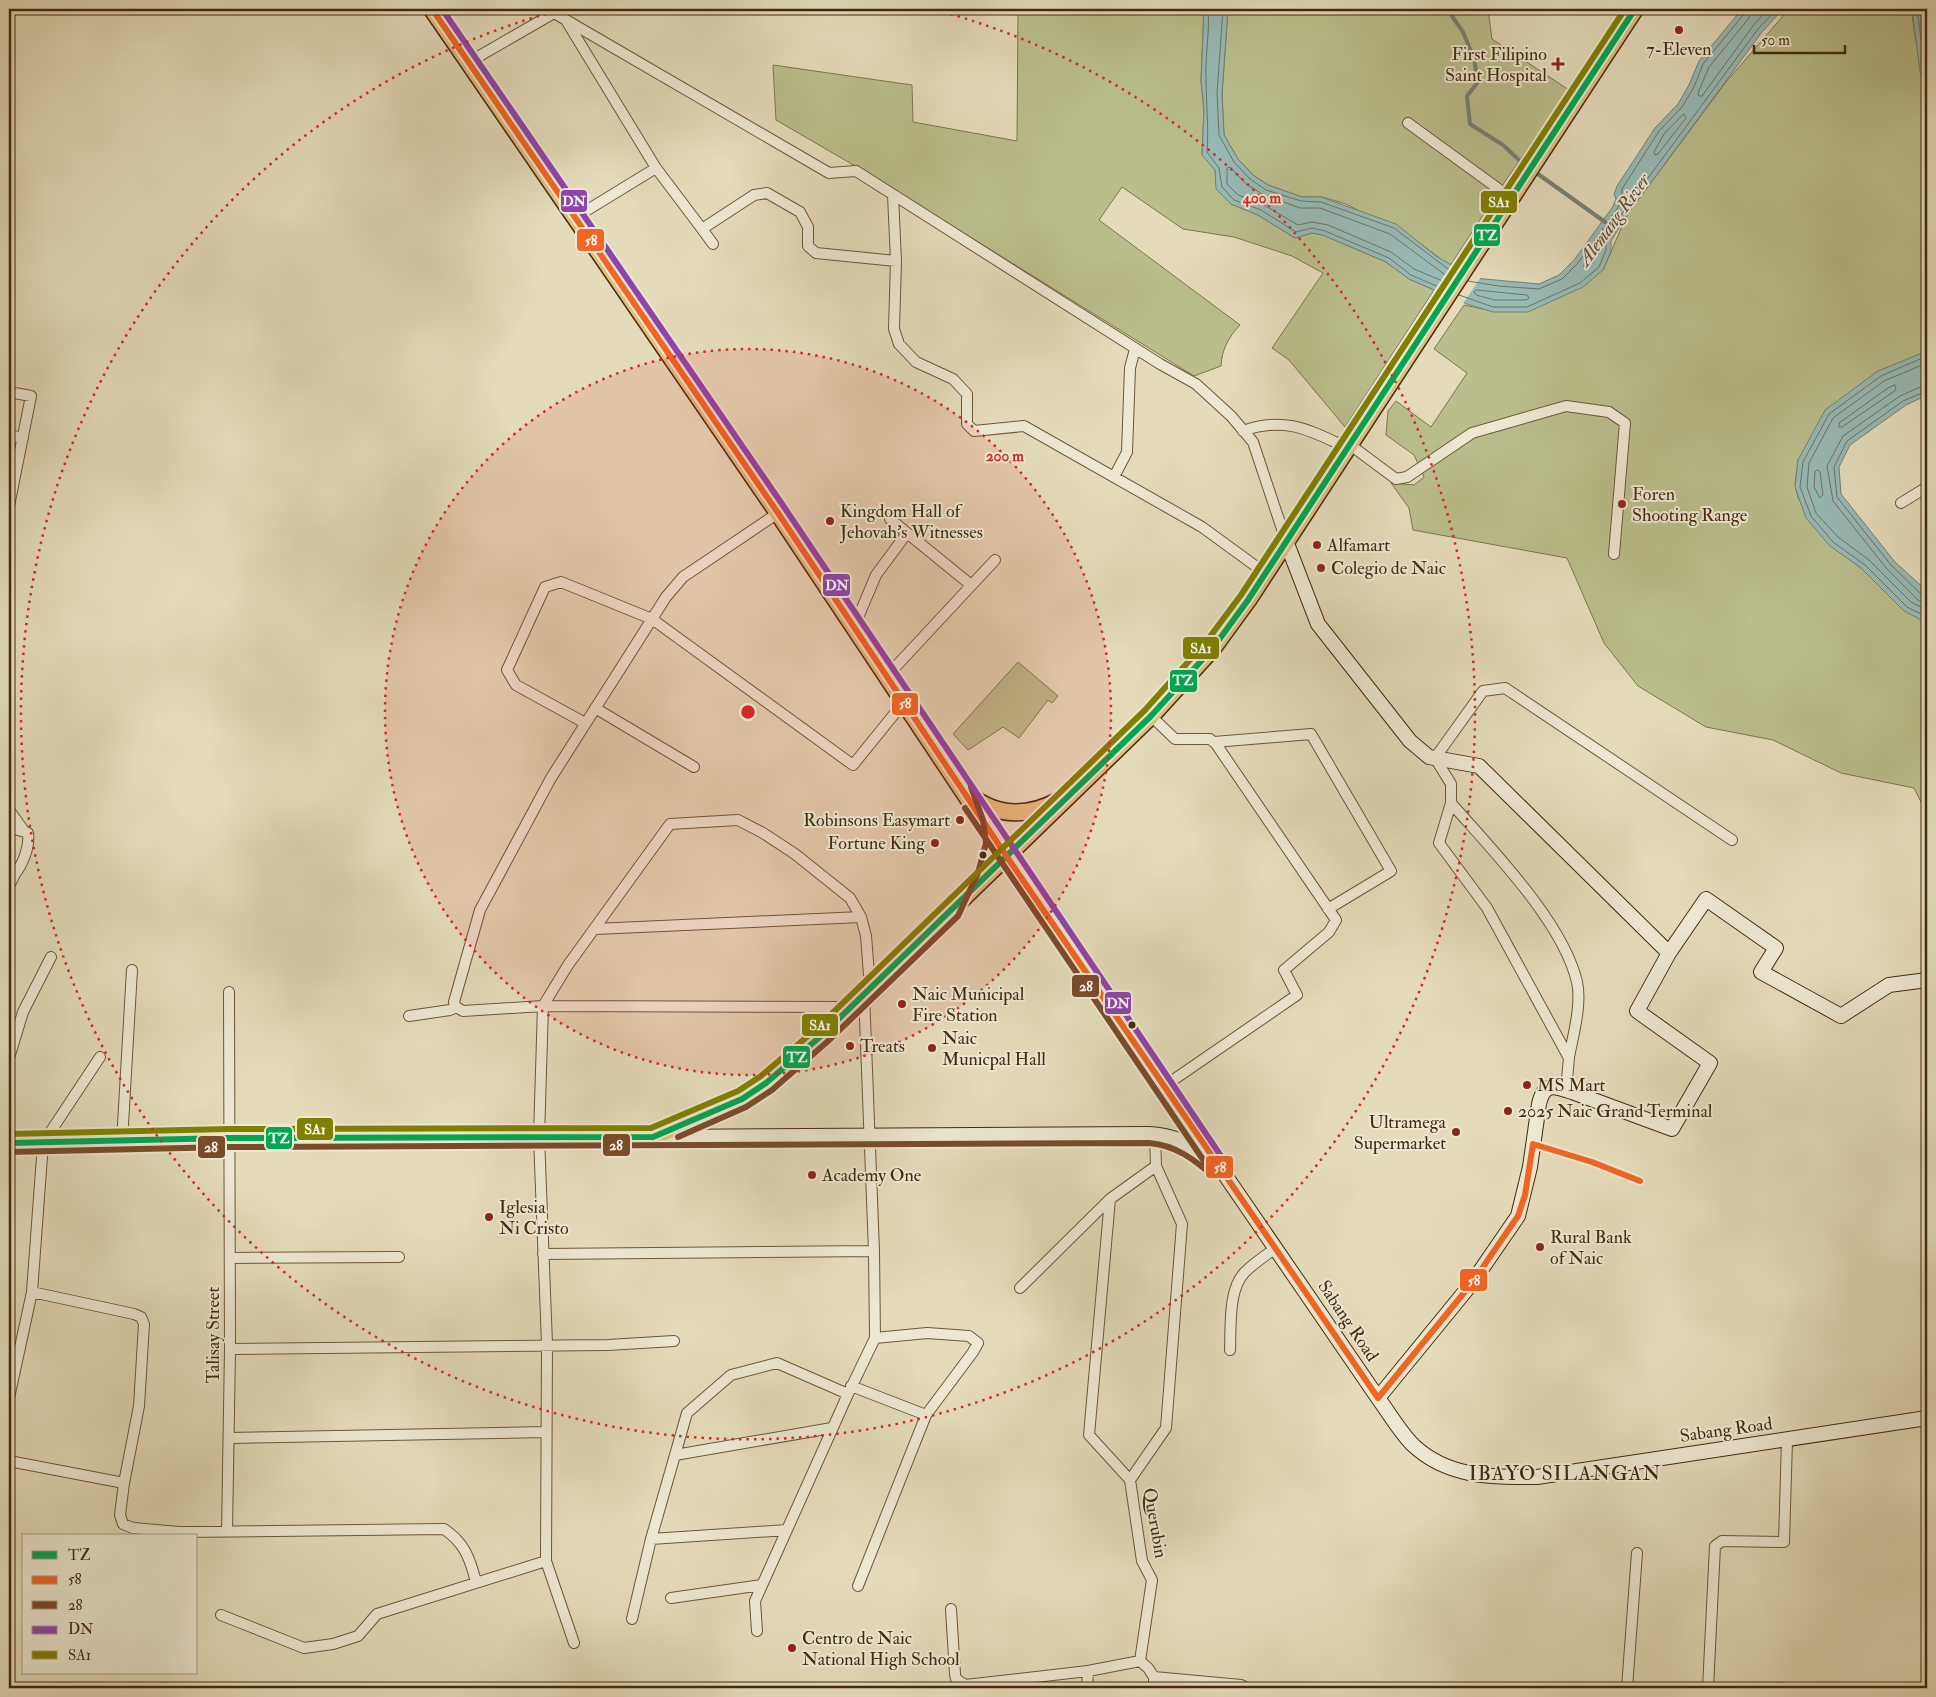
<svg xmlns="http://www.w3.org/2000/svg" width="1936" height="1697" viewBox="0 0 1936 1697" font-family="'IM FELL Double Pica',serif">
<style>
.green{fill:#b9be8c;stroke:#7e744e}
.water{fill:#97bab6;stroke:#768073}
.pier{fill:#e4dbba}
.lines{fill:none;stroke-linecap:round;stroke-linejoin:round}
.shore{stroke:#6e7262;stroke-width:1}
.stream{stroke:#768073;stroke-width:4}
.street-casing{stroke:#6c563a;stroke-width:12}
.secondary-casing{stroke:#44290f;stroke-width:16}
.primary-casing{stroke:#44290f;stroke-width:19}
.street{stroke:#ede8d2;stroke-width:10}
.secondary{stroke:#ede8d2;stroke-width:14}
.primary{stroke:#e2be7d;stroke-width:16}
.bus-1-casing{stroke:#ede8d2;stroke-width:10}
.bus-2-casing{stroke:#ede8d2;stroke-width:10}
.bus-3-casing{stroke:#ede8d2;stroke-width:10}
.bus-4-casing{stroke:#ede8d2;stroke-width:10}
.bus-5-casing{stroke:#ede8d2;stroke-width:10}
.bus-1{stroke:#00a651;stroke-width:6}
.bus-2{stroke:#f26522;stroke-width:6}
.bus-3{stroke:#7a4b2a;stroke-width:6}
.bus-4{stroke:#8e44ad;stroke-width:6}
.bus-5{stroke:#808000;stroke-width:6}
.ring{fill:none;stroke:#d62828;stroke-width:2.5;stroke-dasharray:2.5 5}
.poi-dot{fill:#8f2418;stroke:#ede8d2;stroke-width:2}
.bus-dot{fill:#44290f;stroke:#ede8d2;stroke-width:2}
.labels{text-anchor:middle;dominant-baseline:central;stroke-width:4;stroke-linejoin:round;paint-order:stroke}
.poi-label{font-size:18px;fill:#44290f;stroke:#ede8d2;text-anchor:start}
.street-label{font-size:18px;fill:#44290f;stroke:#ede8d2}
.water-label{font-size:19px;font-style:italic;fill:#594d39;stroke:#ede8d2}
.quarter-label{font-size:20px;letter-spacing:1px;fill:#44290f;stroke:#ede8d2}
.centre{fill:#d62828;stroke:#ede8d2;stroke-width:2.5}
.ring-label{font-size:15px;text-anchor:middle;font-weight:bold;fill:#d62828;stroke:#ede8d2;stroke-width:4;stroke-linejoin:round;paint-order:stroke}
.line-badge{stroke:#ede8d2;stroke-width:2}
.badge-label{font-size:14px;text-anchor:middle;font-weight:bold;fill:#fff}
</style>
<rect width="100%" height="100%" fill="#e4dbba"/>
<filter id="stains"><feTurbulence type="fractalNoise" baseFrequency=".004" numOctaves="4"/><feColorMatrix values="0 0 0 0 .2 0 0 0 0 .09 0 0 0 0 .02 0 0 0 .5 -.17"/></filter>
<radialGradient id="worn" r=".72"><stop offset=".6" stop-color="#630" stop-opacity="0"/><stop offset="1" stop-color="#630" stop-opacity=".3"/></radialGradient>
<path class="green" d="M1018,9H1204L1201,81L1204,109L1202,154L1215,170L1217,189L1231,204L1258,215L1295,238L1312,233L1323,235L1386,262L1409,279L1434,290L1345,427L1289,360L1272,348L1323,273L1292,256L1234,237L1183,229L1122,187L1099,220L1240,325C1228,338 1222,349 1221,366L1194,376L862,170L776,120L773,65L912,85L913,122L1017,141Z
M1228,9H1488L1492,39L1569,90L1506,180L1450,266L1417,241L1346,204L1322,197H1302L1268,185L1253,175L1238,159L1224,135L1222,94Z
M1789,9H1911L1921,73L1927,81V351L1798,460L1795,484L1798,498L1831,546L1861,568L1902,609L1927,622V814L1914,788L1841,773L1773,740L1706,727L1638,686L1604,643L1567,558L1413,530L1409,508L1391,483L1414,485L1424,477L1414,455L1386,435L1388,411L1396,401L1431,427L1467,373L1434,349L1464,305L1492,311L1603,270L1627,215L1726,82Z
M1018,662L1058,696L1052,703L1048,700L1019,738L1003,727L968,750L953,734Z"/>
<path class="water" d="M1204,9H1228L1222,94L1224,135L1238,159L1253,175L1268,185L1302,197H1321L1396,224L1436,256L1474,278L1539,284L1559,275L1574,260L1612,208L1616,199L1614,194L1617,186L1655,128L1678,104L1689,85L1699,61L1742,9H1783L1762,32L1627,215L1611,241V251L1603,270L1583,287L1528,312H1493L1467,304L1409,279L1386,262L1323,235L1312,233L1295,238L1258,215L1231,204L1216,189L1215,170L1202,155L1204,109L1201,81Z
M1912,9H1927V81L1920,72Z
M1927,351V395L1906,405L1850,445L1839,467L1841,494L1895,562L1927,591V623L1904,611L1861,568L1830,546L1806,518L1795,487L1798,460L1825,410L1878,371Z"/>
<path class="pier" d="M1452,264L1481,277L1462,305L1433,292Z"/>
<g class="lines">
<path class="shore" d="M1208,9C1210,32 1205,55 1206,79C1206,105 1209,125 1207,152L1219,168L1222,187L1234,200L1261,210L1296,232L1312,228L1325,231L1389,258L1411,275L1441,288
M1223,9L1217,93L1219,135L1234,162L1250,179L1266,190L1301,201L1321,202L1394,228L1452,272
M1751,9L1749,18L1709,67L1698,93L1699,96H1702L1753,26L1768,9
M1917,9L1925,69L1927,73
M1684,114L1686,118L1658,154L1655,155L1654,152L1664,134Z
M1598,246L1600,249L1593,263L1584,269V265Z
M1468,281L1498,286L1539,289L1562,279L1578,263L1616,211L1621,201L1622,189L1659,131L1682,107L1694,87L1703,64L1744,14L1745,9
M1445,282L1414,269L1391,252L1328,225L1312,222L1298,225L1264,205L1238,195L1227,184V168L1230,167L1246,184L1264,195L1300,208H1320L1390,234L1448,277
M1477,290L1527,295L1529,298L1526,300H1495L1476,295L1474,292Z
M1459,295L1493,307H1527L1580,283L1599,267L1606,250V239L1623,212L1758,29L1777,9
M1927,356L1881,376L1829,414L1803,462L1800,487L1811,516L1833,542L1865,565L1907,607L1927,617
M1927,363L1884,381L1833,418L1809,463L1807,487L1816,513L1838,537L1869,560L1911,602L1927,610
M1927,384L1900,396L1843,436L1827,466L1833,501L1887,569L1919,601L1927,602
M1895,385L1896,390L1842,427H1839V423L1888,388Z
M1927,391L1903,401L1847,441L1834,467L1837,497L1891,565L1921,594L1927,596
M1818,470L1820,472L1823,495L1820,498L1814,487L1815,472Z"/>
<path class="stream" d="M1447,9L1463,32L1474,59L1478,82L1467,96L1470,124L1503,145L1522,163
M1538,174L1605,222"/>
<defs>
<path id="street" d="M567,22L656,168
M469,62L554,13L829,173L856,171L1160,364L1196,384L1231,416L1253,442L1286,541
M1408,123L1511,198
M893,195L896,261L894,329L899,344L916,362L953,379L967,394V424L974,431L1024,426L1202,527L1265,573
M576,217L656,168L702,229L754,195L767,193L800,212L808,227V246L816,253L896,261
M702,229L713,244
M9,392L31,396L9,506
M1243,431C1285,416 1309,430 1346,447
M9,435L23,438
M1349,444L1396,479L1407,477L1472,433L1566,406L1609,412L1625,423L1614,554
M1114,477L1127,452L1130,368L1135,349
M1901,503L1927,487
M778,513L683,577L666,597L551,778L480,910L454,1002L456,1007L463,1011L543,1006L850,1007
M890,519L971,585
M854,627L876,575L907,533
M887,676L995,560
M595,708L694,767
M1151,716L1175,739H1210L1216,744L1336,920L1329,932L1284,970L1297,995L1163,1087
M585,723L516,685L507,670L545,587L561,582L652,619L853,765L904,702
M1214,742L1311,734L1391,871L1328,909
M1451,803C1492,850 1563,922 1577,982C1582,1004 1573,1036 1569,1057
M9,810L24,831
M9,827L28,833C30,846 23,864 15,874L9,875
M9,886L15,874
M595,929L861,917
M409,1016L450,1010L456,1007
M9,1058L23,1012L51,957
M1566,1090L1569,1058L1487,908L1439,843L1451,803V784L1435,758L1483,691L1505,688L1732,840
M122,1141L132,970
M1110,1199L1089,1435L1130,1480
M543,1254L874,1251
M230,1258L399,1257
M1020,1288L1110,1199L1156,1166L1155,1134
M32,1292L43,1143L100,1057
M875,1338L927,1333L969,1336L978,1343L973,1352L926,1415
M230,1349L608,1345L674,1341
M1230,1350C1231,1327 1228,1289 1245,1272C1254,1263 1266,1255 1276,1248
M851,1386L926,1415L858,1586
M9,1398L32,1292L134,1314L141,1317L144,1324L139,1406L124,1483L120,1515L123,1524L133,1528L179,1532L444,1529C465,1543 470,1559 476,1582
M229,1438L546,1432
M675,1455L832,1428
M9,1461L124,1483
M787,1530L651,1539L687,1413L731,1375L777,1363L848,1394
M227,1532L230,1349L229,992
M671,1598L762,1585
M951,1609L955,1674L956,1679L965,1685
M221,1615L304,1648L333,1644L358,1636L377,1614L546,1561
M632,1619L651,1539
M757,1631L755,1601L848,1394L875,1338L874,1251L864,993
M574,1643L546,1561L547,1344L539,1137L543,1006L568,965L670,824L738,820L763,833L795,854L850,898L861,917L866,936L870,987
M1140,1661L1148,1668L1154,1677
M962,1688L965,1685L1088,1671L1140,1661L1152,1580L1142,1561L1130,1480L1166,1428L1182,1224L1156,1166
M1087,1688L1088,1671
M1154,1688V1677L1241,1685L1246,1688
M1627,1688L1637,1553
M1708,1688L1715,1546L1722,1541L1784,1542L1787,1440"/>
<path id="secondary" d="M1286,541L1318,624L1410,741L1429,757L1479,766L1669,953
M1007,857L1378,1398C1389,1413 1400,1432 1413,1445C1448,1478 1492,1477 1537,1477L1927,1418
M656,1137L1149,1134C1171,1135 1192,1144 1208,1159
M1378,1398L1472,1283L1518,1216L1530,1167L1539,1104C1544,1082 1554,1086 1572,1092L1672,1129L1710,1063L1637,1011L1669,953L1706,899L1776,948L1761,972L1841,1016L1889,985L1927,980"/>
<path id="primary" d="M432,9L778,513L1007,857
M969,795C997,817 1028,817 1058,801
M9,1143L228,1138L653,1137L742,1099L766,1083L821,1036L1151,716L1213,648L1248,600L1635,9"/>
</defs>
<use href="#street" class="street-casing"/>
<use href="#secondary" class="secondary-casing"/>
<use href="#primary" class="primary-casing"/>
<use href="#street" class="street"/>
<use href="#secondary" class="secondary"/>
<use href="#primary" class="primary"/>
<defs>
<path id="bus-1" d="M9,1143L228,1138L653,1137L742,1099L766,1083L821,1036L1151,716L1213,648L1248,600L1635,9"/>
<path id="bus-2" d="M432,9L778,513L1007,857L1378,1398
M1533,1144L1592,1162L1640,1181
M1378,1398L1472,1283L1518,1216L1525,1195L1533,1144"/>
<path id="bus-3" d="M965,808L1206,1164
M678,1137L746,1107L772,1090L827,1042L958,916L978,873L986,843L983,820L971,787
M9,1152L228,1147L1149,1143C1175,1145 1194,1159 1214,1177"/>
<path id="bus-4" d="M442,9L782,504L1227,1165"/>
<path id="bus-5" d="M9,1134L228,1129L651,1128L738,1091L761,1076L815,1030L1145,710L1206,642L1241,595L1625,9"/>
</defs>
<use href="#bus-1" class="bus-1-casing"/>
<use href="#bus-2" class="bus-2-casing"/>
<use href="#bus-3" class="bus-3-casing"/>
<use href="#bus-4" class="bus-4-casing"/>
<use href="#bus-5" class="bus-5-casing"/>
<use href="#bus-1" class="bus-1"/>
<use href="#bus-2" class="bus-2"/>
<use href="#bus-3" class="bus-3"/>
<use href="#bus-4" class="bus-4"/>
<use href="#bus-5" class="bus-5"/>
</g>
<circle cx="748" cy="712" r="363" fill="#d62828" fill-opacity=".12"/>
<g class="ring">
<circle cx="748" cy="712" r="363"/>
<path d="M936 10A727 727 0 1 1 560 10"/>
</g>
<g class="poi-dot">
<circle cx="1679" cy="30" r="5"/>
<path d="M1555.5 56.5h5v5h5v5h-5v5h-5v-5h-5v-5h5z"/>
<circle cx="1622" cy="504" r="5"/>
<circle cx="830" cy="521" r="5"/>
<circle cx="1317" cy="545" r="5"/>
<circle cx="1321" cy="568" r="5"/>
<circle cx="960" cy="820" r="5"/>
<circle cx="935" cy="843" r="5"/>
<circle cx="902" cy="1004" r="5"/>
<circle cx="850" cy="1046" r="5"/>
<circle cx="932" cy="1048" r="5"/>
<circle cx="1527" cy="1085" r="5"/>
<circle cx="1508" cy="1111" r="5"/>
<circle cx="1456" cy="1132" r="5"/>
<circle cx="812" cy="1175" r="5"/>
<circle cx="489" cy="1217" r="5"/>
<circle cx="1540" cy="1247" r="5"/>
<circle cx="792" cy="1648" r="5"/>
</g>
<g class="bus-dot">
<circle cx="983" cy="855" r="4.5"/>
<circle cx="1132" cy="1025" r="4.5"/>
</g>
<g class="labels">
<g class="poi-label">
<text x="1679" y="49" text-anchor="middle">7-Eleven</text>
<text x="1547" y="54" text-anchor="end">First Filipino<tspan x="1547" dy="21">Saint Hospital</tspan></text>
<text x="1632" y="494">Foren<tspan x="1632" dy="21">Shooting Range</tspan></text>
<text x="840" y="511">Kingdom Hall of<tspan x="840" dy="21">Jehovah's Witnesses</tspan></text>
<text x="1327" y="545">Alfamart</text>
<text x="1331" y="568">Colegio de Naic</text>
<text x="950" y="820" text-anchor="end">Robinsons Easymart</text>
<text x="925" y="843" text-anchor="end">Fortune King</text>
<text x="912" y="994">Naic Municipal<tspan x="912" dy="21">Fire Station</tspan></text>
<text x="942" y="1038">Naic<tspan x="942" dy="21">Municpal Hall</tspan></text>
<text x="860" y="1046">Treats</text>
<text x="1537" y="1085">MS Mart</text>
<text x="1518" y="1111">2025 Naic Grand Terminal</text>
<text x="1446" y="1122" text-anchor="end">Ultramega<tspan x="1446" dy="21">Supermarket</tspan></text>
<text x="822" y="1175">Academy One</text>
<text x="499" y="1207">Iglesia<tspan x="499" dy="21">Ni Cristo</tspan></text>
<text x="1550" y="1237">Rural Bank<tspan x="1550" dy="21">of Naic</tspan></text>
<text x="802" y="1638">Centro de Naic<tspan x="802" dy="21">National High School</tspan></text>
</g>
<g class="street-label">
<text transform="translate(1348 1321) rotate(56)">Sabang Road</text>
<text transform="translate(213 1335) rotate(-90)">Talisay Street</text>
<text transform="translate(1726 1430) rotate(-8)">Sabang Road</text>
<text transform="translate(1155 1523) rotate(80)">Querubin</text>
</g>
<g class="water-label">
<text transform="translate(1614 220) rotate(-54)">Alemang River</text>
</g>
<g class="quarter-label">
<text x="1565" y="1473">IBAYO SILANGAN</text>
</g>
</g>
<circle cx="748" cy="712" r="8" class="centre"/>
<g class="ring-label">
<text x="1262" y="203">400 m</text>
<text x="1005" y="461">200 m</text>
</g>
<g class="line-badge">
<rect x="560" y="189" width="28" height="24" rx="5" fill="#8e44ad"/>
<rect x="1480" y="190" width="38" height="24" rx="5" fill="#808000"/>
<rect x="1473" y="223" width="28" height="24" rx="5" fill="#00a651"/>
<rect x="576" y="228" width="29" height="24" rx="5" fill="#f26522"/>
<rect x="822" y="573" width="29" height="24" rx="5" fill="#8e44ad"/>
<rect x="1182" y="636" width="38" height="24" rx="5" fill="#808000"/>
<rect x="1169" y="669" width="29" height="24" rx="5" fill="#00a651"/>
<rect x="891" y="692" width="28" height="24" rx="5" fill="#f26522"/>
<rect x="1071" y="974" width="29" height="24" rx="5" fill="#7a4b2a"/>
<rect x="1104" y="991" width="28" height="24" rx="5" fill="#8e44ad"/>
<rect x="801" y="1013" width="38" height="24" rx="5" fill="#808000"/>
<rect x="782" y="1045" width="29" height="24" rx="5" fill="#00a651"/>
<rect x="296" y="1117" width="38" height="24" rx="5" fill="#808000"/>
<rect x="265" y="1126" width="28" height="24" rx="5" fill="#00a651"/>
<rect x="602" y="1133" width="29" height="24" rx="5" fill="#7a4b2a"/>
<rect x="197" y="1135" width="29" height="24" rx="5" fill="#7a4b2a"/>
<rect x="1205" y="1155" width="29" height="24" rx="5" fill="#f26522"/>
<rect x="1459" y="1268" width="29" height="24" rx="5" fill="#f26522"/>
</g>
<g class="badge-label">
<text x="574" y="206">DN</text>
<text x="1499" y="207">SA1</text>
<text x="1487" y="240">TZ</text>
<text x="591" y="245">58</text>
<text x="837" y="590">DN</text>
<text x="1201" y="653">SA1</text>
<text x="1183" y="685">TZ</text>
<text x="905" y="708">58</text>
<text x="1086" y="991">28</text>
<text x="1118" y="1008">DN</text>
<text x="820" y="1030">SA1</text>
<text x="797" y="1062">TZ</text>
<text x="315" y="1134">SA1</text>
<text x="279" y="1143">TZ</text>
<text x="616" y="1150">28</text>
<text x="211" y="1152">28</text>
<text x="1220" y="1172">58</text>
<text x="1474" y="1285">58</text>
</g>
<rect width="1936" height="1697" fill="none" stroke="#e4dbba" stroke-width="30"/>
<rect x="10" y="10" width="1916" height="1677" fill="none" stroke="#44290f" stroke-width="2.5"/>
<rect x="15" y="15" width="1906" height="1667" fill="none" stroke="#44290f"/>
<rect x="22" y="1534" width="175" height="140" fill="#ede8d2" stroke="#a99c84"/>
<rect x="32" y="1551" width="25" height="8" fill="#00a651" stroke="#a99c84"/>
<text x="68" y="1560" font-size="15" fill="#44290f">TZ</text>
<rect x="32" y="1576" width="25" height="8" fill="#f26522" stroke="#a99c84"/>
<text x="68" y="1584" font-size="15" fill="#44290f">58</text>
<rect x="32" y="1601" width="25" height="8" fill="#7a4b2a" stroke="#a99c84"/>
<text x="68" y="1610" font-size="15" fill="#44290f">28</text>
<rect x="32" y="1626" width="25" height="8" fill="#8e44ad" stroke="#a99c84"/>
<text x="68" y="1634" font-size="15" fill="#44290f">DN</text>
<rect x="32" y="1651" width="25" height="8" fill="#808000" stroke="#a99c84"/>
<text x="68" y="1660" font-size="15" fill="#44290f">SA1</text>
<path d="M1754 45v8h91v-8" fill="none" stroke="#44290f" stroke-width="2.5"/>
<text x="1761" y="45" font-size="15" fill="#44290f" stroke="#ede8d2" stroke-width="4" paint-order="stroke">50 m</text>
<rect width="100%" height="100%" filter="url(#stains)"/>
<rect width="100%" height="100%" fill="url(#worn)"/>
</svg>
